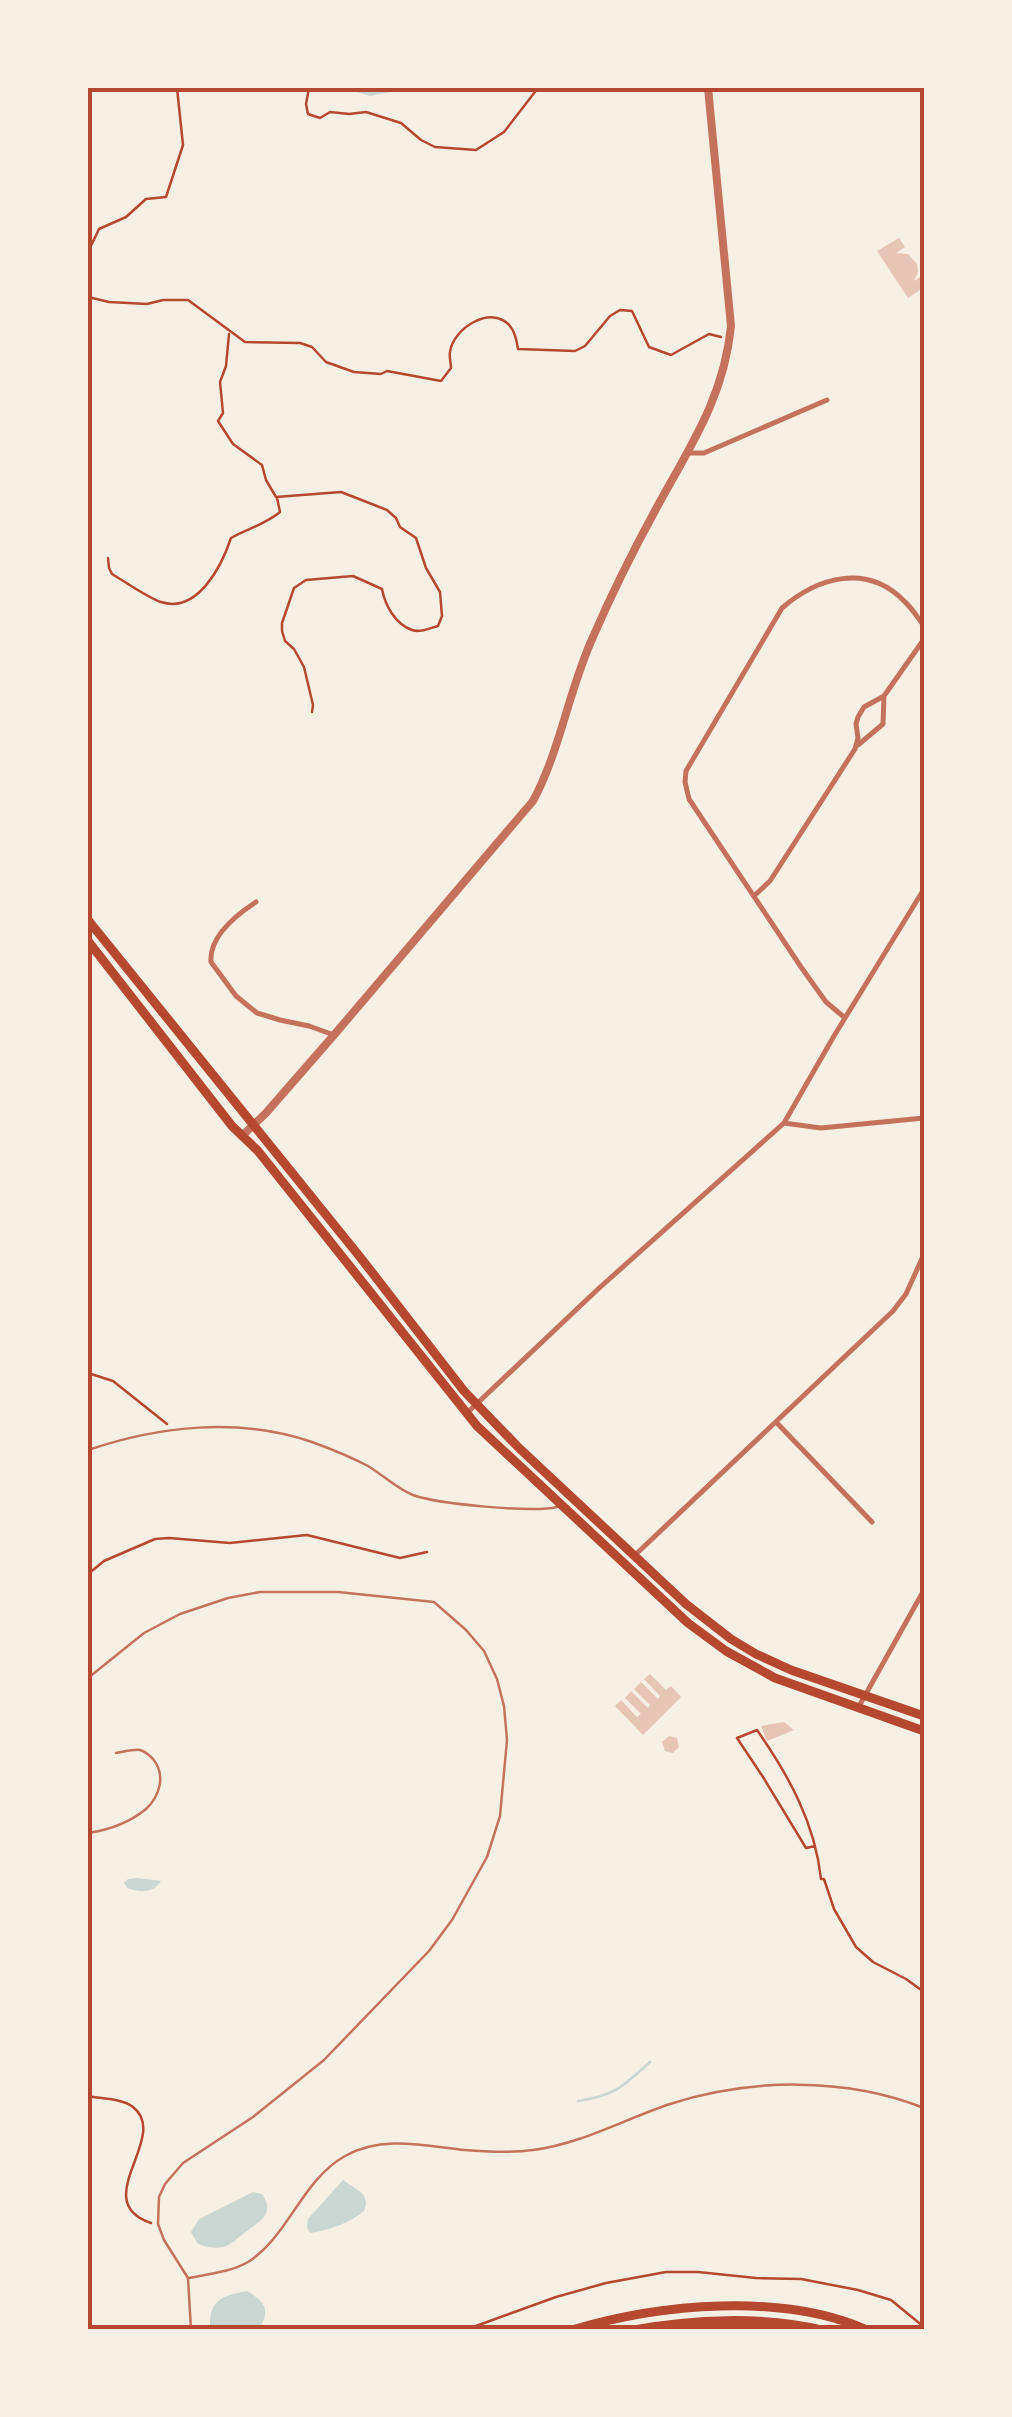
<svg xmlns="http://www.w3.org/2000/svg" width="1012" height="2417" viewBox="0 0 1012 2417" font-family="Inter,sans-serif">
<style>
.water{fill:#c9d6d2}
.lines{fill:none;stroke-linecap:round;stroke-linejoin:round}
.stream{stroke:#c9d6d2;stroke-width:2.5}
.building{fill:#e6c5b7}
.path{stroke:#b5482f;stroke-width:2.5}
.service{stroke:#c5725c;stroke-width:2.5}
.minor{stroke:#c5725c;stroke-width:5}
.tertiary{stroke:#c5725c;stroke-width:8}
.trunk{stroke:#b5482f;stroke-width:9}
.neatline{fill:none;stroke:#b5482f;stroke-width:4}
</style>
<rect width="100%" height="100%" fill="#f6efe4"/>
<path class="water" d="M344,88H453L429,92L395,91L370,96Z
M138,1878L161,1881C154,1893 140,1893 127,1888L124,1883L128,1879Z
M343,2180C354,2189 372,2193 364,2211C350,2223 329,2230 310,2233L307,2227L308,2219Z
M253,2192L262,2194C276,2214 259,2222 244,2233C238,2238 231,2245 223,2247C215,2249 206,2247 198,2244L191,2232L199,2219Z
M247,2291C265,2302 271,2310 259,2329H210C209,2300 221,2296 247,2291Z"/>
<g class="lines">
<path class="stream" d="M578,2101C616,2095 622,2087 650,2062"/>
</g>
<path class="building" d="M899,238L905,247L896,253L908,254L917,264L918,272L914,281L923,275L924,277V287L908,298L877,251Z
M650,1674L666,1690L671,1686L681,1697L643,1735L615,1706L621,1700L637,1717L641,1714L625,1698L631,1691L648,1708L650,1705L634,1689L641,1682L658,1699L660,1696L644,1679Z
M784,1722L794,1730L767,1741L761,1726Z
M669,1736L677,1738L679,1747L673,1753L665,1751L662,1742Z"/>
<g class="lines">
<path class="path" d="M309,88L306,104L308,114L320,118L330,112L349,114L366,112L401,123L421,140L435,147L476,150L504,132L538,88
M88,283V252L99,229L126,217L146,199L166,197L183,145L177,88
M88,297L109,302L147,304L163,300H188L245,342L300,343L312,347L326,362L354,372L381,374L387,371L441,381L451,368C451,363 449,357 450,352C453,328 492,304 510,326C515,332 517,342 518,349L575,351L585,346L610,316L620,310L632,311L649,347L671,355L709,334L721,337
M229,334L226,366L220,382L223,413L218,421L233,444L262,465L266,480L276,497L341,492L387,510L396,518L400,527L416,538L426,568L440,592L442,616L438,626C430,628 420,633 412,630C395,624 385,605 382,589L353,576L306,580L294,588L282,623V631L285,641L294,649L304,667L313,705L312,712
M108,558L109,568L112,574C124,581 148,598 161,602C198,614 222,565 231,538C247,529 266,524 280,512L277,498
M88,1373L113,1381L167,1424
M88,1574L104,1561L155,1539L169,1538L230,1543L307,1535L400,1558L427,1552
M815,1846L806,1848L763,1777L737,1738L757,1730C789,1776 815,1823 821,1879H824L834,1909L856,1947L873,1962L906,1979L924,1992
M88,2096C101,2099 122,2098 133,2107C171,2137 87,2201 151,2223
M465,2330L556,2297L606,2283L666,2272H698L756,2278L801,2279L858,2290L891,2300L924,2327"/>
<path class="service" d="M88,1450C159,1426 239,1417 312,1442C331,1449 351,1457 368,1466C383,1475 397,1489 413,1495C437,1504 533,1513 557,1507
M88,1678L144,1633L180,1614L228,1598L260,1592H338L434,1602L466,1630L484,1651L497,1679L504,1706L507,1740L500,1816L487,1857L452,1920L429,1951L324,2060L253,2117L183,2163L165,2184L159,2197L158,2224L164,2240L188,2278L191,2330
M88,1833C109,1830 129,1823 146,1809C160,1796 166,1775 153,1759C150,1756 144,1751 140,1750C133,1749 123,1752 116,1753
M189,2278C208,2274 231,2272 248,2262C288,2237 302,2180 345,2156C383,2135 425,2146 465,2150C488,2152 510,2153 533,2150C581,2144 625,2119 670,2104C749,2078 847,2077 924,2108"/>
<path class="minor" d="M688,453H704L827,400
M858,745L883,724L884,696
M754,896L770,881L855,749L858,738L856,724L858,717L864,707L884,696L924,639
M256,902C236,915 209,937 211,962L236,996L257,1013L280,1020L309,1026L334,1035
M845,1018L826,1002L801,967L689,799L685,782L686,771L782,608C818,577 867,563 904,601C912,608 918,618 924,626
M784,1123L821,1128L924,1118
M467,1413L597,1290L784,1123L834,1036L924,889
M776,1422L872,1522
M634,1556L893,1311L906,1294L924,1254
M858,1708L924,1590"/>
<path class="tertiary" d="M242,1136L266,1113L334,1035L533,801C560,751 569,689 593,637C612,593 634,549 657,507C691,445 724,397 731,326L708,88"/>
<path class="trunk" d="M88,920L360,1257L464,1391L519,1448L686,1604L731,1639L756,1654L791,1670L924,1716
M88,941L232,1126L258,1151L477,1426L688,1623L726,1651L775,1678L924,1731
M572,2330C659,2304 782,2292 867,2330
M634,2330C692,2319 764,2316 822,2330"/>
</g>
<rect width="1012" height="2417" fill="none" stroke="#f6efe4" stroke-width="180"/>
<rect x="90" y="90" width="832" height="2237" class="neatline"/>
</svg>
